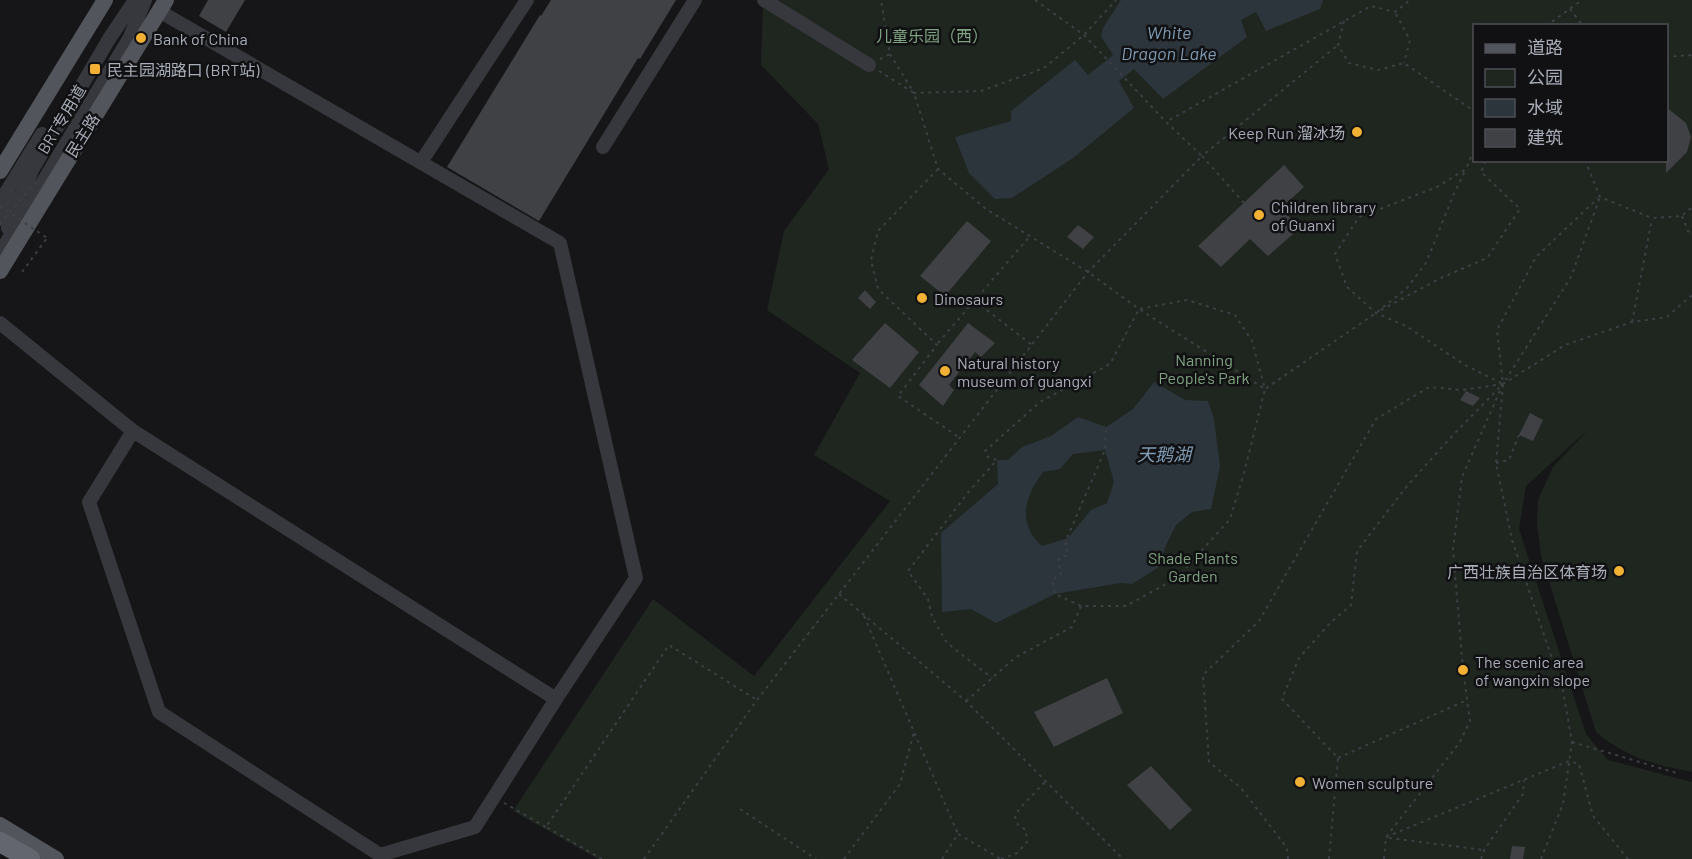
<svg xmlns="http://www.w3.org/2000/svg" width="1692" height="859" viewBox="0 0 1692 859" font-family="Barlow,'Noto Sans SC',sans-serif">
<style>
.green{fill:#1e261f;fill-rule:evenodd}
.water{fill:#2c353c;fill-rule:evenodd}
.building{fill:#404145}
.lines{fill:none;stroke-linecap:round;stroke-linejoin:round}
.path{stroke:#3d3f44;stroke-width:2;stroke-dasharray:3 4.5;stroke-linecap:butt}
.minor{stroke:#37383d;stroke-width:14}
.major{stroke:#53555c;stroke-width:16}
.highway{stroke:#63666e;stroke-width:20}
.path-bridge{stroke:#3d3f44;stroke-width:2;stroke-dasharray:3 4.5;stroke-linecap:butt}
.poi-dot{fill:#f2b134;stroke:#111113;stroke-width:2}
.labels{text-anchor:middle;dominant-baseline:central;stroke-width:5;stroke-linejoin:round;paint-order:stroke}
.park-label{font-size:16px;fill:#7fa381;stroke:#111113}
.poi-label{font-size:16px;fill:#a8adb8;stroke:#111113;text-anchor:start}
.street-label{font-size:16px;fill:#a8adb8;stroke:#111113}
.water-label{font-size:18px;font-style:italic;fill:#7f9bb3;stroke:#111113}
</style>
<rect width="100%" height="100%" fill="#161618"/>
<path class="green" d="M763,0H1692V772C1655,765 1625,757 1596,732L1541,556L1537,523L1538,500L1553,467L1589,429L1526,486L1519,529L1586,734L1608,760L1692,782V859H598L513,811L653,599L754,676L890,501L814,455L860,373L767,310L784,231L829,169L818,124L761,65ZM1474,26H1666V160H1474Z"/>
<path class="water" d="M1121,0H1323L1320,9L1266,31L1256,12L1241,20L1247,37L1163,99L1134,69L1119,81L1134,108L1073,158L1012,198L995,199L969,173L955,137L1011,121V111L1075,60L1088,75L1113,55L1101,36L1103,28Z
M1154,382L1185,400L1208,401L1214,419L1220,466L1211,509L1192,512L1176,525L1166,545L1159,567L1132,584L1121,583L1055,594L996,623L971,609L942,612L941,533L998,484L997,460H1008L1022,447L1051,436L1078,417L1106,427L1133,409ZM1105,450L1114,482L1107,503L1091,510L1068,538L1042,546C1016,522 1025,497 1043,472L1060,469L1073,454Z"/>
<path class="building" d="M208,0H245L226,32L199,16Z
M551,0H676L640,59L638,58L539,221L447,167L540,15L541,16Z
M1666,107L1686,123L1691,137L1687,152L1666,173Z
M1284,165L1304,187L1280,209L1301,227L1268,256L1250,239L1221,267L1198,246Z
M967,221L991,241L945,296L920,276Z
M1078,225L1094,237L1083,249L1067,237Z
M865,290L876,302L870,309L858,298Z
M885,323L919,352L890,388L852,360Z
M968,323L995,343L981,357L975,352L949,385L954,390L943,406L919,385Z
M1466,391L1480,398L1473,406L1460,400Z
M1530,413L1543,420L1533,441L1519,435Z
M1107,678L1123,713L1054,747L1034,712Z
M1151,766L1192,810L1170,830L1127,785Z
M1512,846L1525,847L1523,859H1510Z"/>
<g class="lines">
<path class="path" d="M1035,0L1084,35L1166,122
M1570,9L1583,26
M1396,14L1410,40L1404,63
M1344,21L1338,45L1349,63L1378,70L1404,63L1474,111
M1546,26L1582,0
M890,54L914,93L981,91L1044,68L1084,35L1116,0
M1666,57L1690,55L1692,57
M880,59L890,54L881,0
M879,71L914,93L938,169L986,209L1088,272L1139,309L1187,300L1235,315L1252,341L1265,389L1376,313L1407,288L1426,263L1453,196L1466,169
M1474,150L1466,169L1437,187L1359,217L1335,254L1347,287L1376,313L1406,326L1465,365L1503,384
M1585,160L1600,197L1652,218L1682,216L1692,207
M938,169L878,231L871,260L878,289L937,345L898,396L960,438
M1244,203L1202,156L1338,45
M1682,216L1688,231L1692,233
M22,272L47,238
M975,301L1032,345
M1381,310L1441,278L1487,258L1520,209L1481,172L1486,160
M1632,322L1652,219
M938,343L1030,236
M1496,463L1509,460L1519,435
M839,594L966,701L1123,859
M1081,606L1055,594L1052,580L1061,574L1058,560L1068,555L1065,545L1067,538L1105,450L1106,427
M864,616L958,834
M966,701L1016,657L1072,627L1081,606H1126L1177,578L1230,519L1244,473L1265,389L1139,309L1110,364L1040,402L985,451L988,457L997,460L970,490L908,571L928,599L932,617L947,643L992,678
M1572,742L1680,774
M1338,758L1467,700
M504,803L546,827
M740,809L816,859
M1386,837L1569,761L1579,764L1593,816L1628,859
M1389,838L1484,850
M602,859L546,827L669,645L757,700
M644,859L757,700L1088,272L1202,156L1166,122L1371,6L1395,12L1410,0
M844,859L900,784L914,732
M942,859L958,834L1001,859
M1001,859L1017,853L1027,842L1026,830L1018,825L1015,817L1019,809L1045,782
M1288,859L1287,848L1241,788L1209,762L1203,675L1259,621L1376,419L1429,387L1462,390L1503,384
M1329,859L1338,758L1282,699L1299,658L1330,623L1351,605L1357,551L1407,486L1453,435L1503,384L1565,345L1632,322L1667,317L1692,295
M1384,859L1386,837L1460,742L1470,721L1463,670L1453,549L1462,477L1503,384L1571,277L1600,197
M1481,859L1484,850L1523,794L1524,780
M1541,859L1563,804L1572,742L1563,691L1512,540L1496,463L1503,384L1497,330L1536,257L1598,198"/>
<path class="minor" d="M764,0L869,65
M603,147L695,0
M421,162L527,0
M0,202L42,134
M0,219L10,195
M8,228L32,170L109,39L135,0
M0,253L130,37L145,0
M0,323L133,431L556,699L636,578L560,243L159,11
M133,431L89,502L159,712L380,855L475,827L556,699"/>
<path class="major" d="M0,171L105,0
M0,271L166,0
M0,825L56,859"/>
<path class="highway" d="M0,842L30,859"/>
<path class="path-bridge" d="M0,206L47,238
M0,224L37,181"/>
</g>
<g class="poi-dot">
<circle cx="141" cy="38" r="6"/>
<rect x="89" y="63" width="12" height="12" rx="3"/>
<circle cx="1357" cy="132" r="6"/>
<circle cx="1259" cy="215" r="6"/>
<circle cx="922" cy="298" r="6"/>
<circle cx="945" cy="371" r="6"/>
<circle cx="1619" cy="571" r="6"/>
<circle cx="1463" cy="670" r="6"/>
<circle cx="1300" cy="782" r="6"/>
</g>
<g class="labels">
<g class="park-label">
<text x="932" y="35">儿童乐园（西）</text>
<text x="1204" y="359">Nanning<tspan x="1204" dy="18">People's Park</tspan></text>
<text x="1193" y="557">Shade Plants<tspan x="1193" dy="18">Garden</tspan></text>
</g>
<g class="poi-label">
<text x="153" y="38">Bank of China</text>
<text x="107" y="69">民主园湖路口 (BRT站)</text>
<text x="1345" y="132" text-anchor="end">Keep Run 溜冰场</text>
<text x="1271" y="206">Children library<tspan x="1271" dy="18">of Guanxi</tspan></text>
<text x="934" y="298">Dinosaurs</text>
<text x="957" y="362">Natural history<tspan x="957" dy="18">museum of guangxi</tspan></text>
<text x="1607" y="571" text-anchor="end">广西壮族自治区体育场</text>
<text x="1475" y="661">The scenic area<tspan x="1475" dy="18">of wangxin slope</tspan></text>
<text x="1312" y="782">Women sculpture</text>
</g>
<g class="street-label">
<text transform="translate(61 119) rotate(-59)">BRT专用道</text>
<text transform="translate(82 135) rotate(-58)">民主路</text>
</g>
<g class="water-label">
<text x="1169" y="32">White<tspan x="1169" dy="21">Dragon Lake</tspan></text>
<text x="1164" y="454">天鹅湖</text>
</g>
</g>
<rect x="1473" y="24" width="195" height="138" fill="#111113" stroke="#4d4f55" stroke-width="1.5"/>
<rect x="1485" y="44" width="30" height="9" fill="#53555c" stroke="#4d4f55" stroke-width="1.5"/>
<text x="1527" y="54" font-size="18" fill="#a8adb8">道路</text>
<rect x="1485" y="69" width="30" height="18" fill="#1e261f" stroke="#4d4f55" stroke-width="1.5"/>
<text x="1527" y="84" font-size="18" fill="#a8adb8">公园</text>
<rect x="1485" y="99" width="30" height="18" fill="#2c353c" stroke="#4d4f55" stroke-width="1.5"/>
<text x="1527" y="114" font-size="18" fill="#a8adb8">水域</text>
<rect x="1485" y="129" width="30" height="18" fill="#404145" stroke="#4d4f55" stroke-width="1.5"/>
<text x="1527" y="144" font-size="18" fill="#a8adb8">建筑</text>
</svg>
